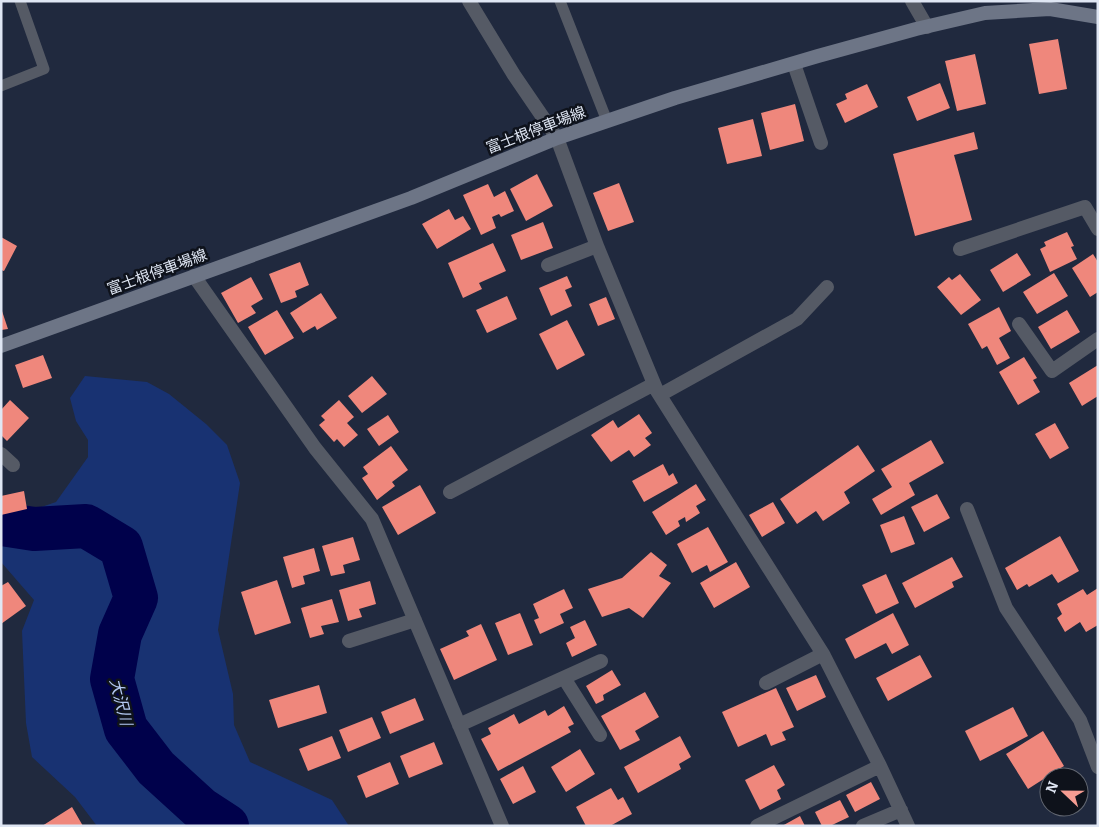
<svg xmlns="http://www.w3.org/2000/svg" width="1099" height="827" viewBox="0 0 1099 827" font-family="Bitter,'Noto Sans JP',serif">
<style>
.green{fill:#183272}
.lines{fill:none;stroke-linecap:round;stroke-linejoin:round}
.river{stroke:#00014b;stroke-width:44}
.building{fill:#ef877c}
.service{stroke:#555a65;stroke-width:11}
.minor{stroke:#555a65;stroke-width:14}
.secondary{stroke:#6d7586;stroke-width:14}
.labels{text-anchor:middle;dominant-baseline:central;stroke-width:5;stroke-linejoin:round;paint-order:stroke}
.street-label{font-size:15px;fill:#dfe6f3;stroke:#0e121b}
.water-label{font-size:16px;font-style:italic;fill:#b3c8f2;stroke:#0e121b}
</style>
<rect width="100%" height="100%" fill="#20293e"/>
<path class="green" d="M85,376L147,382L169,394L206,424L227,445L240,483L218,630L233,694L234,725L250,762L332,800L349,826H97L75,797L32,757L26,723L22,631L34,600L1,562V502L18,515L56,502L88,457V440L76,421L70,398Z"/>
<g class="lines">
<path class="river" d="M1,524L34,529L86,526L121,547L136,598L120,634L112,679L126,729L156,768L201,809L227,826"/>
</g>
<path class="building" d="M1058,39L1067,89L1039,94L1029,44Z
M975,54L986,104L957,111L945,61Z
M940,83L950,108L917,121L907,97Z
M867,84L878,107L845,123L836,104L847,99L845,94Z
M795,104L804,141L770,150L761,113Z
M753,119L762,156L727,164L718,128Z
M974,132L978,149L954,155L972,220L915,236L893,154Z
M537,174L553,206L526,221L510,189Z
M619,183L634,222L608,231L593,193Z
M488,184L494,197L505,191L514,211L501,217L499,214L492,217L496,228L481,235L463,195Z
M449,209L455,220L463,216L471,229L437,249L422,224Z
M543,222L553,248L521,260L511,235Z
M1067,232L1074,246L1071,247L1077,259L1050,272L1040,249L1046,246L1044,242Z
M1,237L17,246L4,271L1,270Z
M493,243L506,271L479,283L482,289L463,298L448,263Z
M1017,253L1031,275L1003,292L990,270Z
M1093,254L1098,262V292L1090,297L1072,268Z
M300,262L309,285L295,291L297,297L281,303L269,274Z
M1054,273L1068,296L1037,314L1023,292Z
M960,274L981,300L961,315L937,287L949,277L952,280Z
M567,276L572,287L565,290L572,306L551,316L539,288Z
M251,277L263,299L251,306L256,313L238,323L221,293Z
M321,293L337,318L317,330L315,326L303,333L290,313Z
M507,296L517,319L487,333L476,310Z
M606,297L615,319L598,326L589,304Z
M999,307L1011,331L999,338L1010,358L997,365L987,346L982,349L968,324Z
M1,308L8,329L1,330Z
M277,310L294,338L265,355L248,327Z
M1067,310L1080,332L1051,349L1038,327Z
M567,320L585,355L557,370L539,334Z
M43,355L52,378L23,388L15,365Z
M1024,357L1037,378L1033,380L1040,392L1018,405L999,372Z
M1098,365V396L1082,406L1069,383Z
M372,376L387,394L362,413L348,396Z
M10,400L29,418L7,441L1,435V410Z
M339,400L354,417L347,423L358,435L344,447L337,439L334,442L319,425L325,420L321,416Z
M639,414L652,433L645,438L651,445L634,457L629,450L611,462L591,435L613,420L618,428Z
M388,415L399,432L379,446L367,429Z
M1055,423L1069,448L1050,459L1035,434Z
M931,440L944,463L909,483L915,495L881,515L872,499L892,487L881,469Z
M858,445L875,471L844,492L850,503L823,521L816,511L797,524L780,499Z
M391,446L408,470L392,482L395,486L377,500L362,478L368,474L363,467Z
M663,464L669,476L673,473L678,483L644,502L632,481Z
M696,484L706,500L696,506L700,513L686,522L685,517L678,521L680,526L666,535L652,512Z
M420,485L436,513L398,535L382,507Z
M24,491L27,509L1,515V496Z
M937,494L950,518L924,532L911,507Z
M773,502L785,523L762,537L749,515Z
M904,516L915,544L891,553L880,525Z
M708,527L728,562L710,572L707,565L692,573L677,544Z
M1060,536L1079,571L1058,583L1052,574L1029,587L1027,584L1017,590L1005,568Z
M353,537L360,560L343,565L345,573L331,576L322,546Z
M314,548L320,571L303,576L305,584L292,588L283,557Z
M651,552L667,565L659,576L671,583L643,618L629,608L602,617L588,589L622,578Z
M952,557L963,577L952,582L954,587L915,608L902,583Z
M736,562L750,587L714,608L700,583Z
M886,574L899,603L876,614L862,585Z
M277,580L291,623L255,635L241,592Z
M370,581L376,604L359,609L362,617L348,621L339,590Z
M8,582L26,606L1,624V586Z
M1098,588V625L1086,632L1080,622L1065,632L1057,618L1062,614L1057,604L1083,589L1087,595Z
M564,589L573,608L560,614L564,623L540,634L534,620L539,618L533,604Z
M332,599L339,622L321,626L324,634L310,638L301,608Z
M520,613L533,645L508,655L495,623Z
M893,613L909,645L892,654L886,643L855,659L845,639Z
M585,620L597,645L572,657L566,643L575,638L570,627Z
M481,624L497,660L454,680L440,649L469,636L466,631Z
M920,655L932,677L888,701L876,678Z
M612,670L621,685L603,695L604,700L596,704L586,686Z
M816,675L826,697L797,711L786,688Z
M319,685L327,713L278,728L269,700Z
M776,688L794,727L782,732L786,740L771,746L766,734L738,747L722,712Z
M645,692L659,717L635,731L640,740L620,750L601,716Z
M415,698L424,720L390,734L381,712Z
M564,706L574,724L568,727L571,732L498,771L481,739L491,734L488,728L514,714L519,724L545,710L548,716Z
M1013,707L1028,736L980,761L965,731Z
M372,717L381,738L348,752L339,730Z
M1043,731L1064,766L1028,789L1006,754Z
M332,736L341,758L308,771L299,749Z
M680,736L691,757L679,764L681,769L638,793L624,767Z
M434,742L443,764L409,778L400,756Z
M580,749L595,774L566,792L551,767Z
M390,762L399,784L366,798L357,776Z
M774,765L785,785L777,790L781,799L760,810L745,780Z
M523,766L536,792L513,804L500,779Z
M871,782L880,799L855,812L846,795Z
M611,788L618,800L623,797L632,814L610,826H586L576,807Z
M840,800L849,817L830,826H822L815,812Z
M72,807L83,826H42Z
M800,816L805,826H782Z"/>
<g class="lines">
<path class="service" d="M560,1L607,121
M1,86L44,69L20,1"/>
<path class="minor" d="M469,1L514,75L557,138L597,246L657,391L823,654L880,766L908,826
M912,1L927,27
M794,64L821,143
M960,249L1085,207L1098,229
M548,265L597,246
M194,276L315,448L372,519L502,826
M1019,324L1052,371L1098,339
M660,395L797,319L827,287
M1,454L13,465
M450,492L654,384
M967,509L1006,608L1080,720L1098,767
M349,641L415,620
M564,678L600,735
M766,683L823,654
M459,725L601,661
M757,826L880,766
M863,826L901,810"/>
<path class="secondary" d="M1,346L411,198L557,138L675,98L818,56L916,29L985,13L1050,9L1098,17"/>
</g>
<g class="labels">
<g class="street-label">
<text transform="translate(536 130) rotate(-21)">富士根停車場線</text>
<text transform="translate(157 272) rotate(-20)">富士根停車場線</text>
</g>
<g class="water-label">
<text transform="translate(121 702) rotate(76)">大沢川</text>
</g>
</g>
<rect width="1099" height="827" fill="none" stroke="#dfe6f3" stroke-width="5"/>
<g transform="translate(1064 792) rotate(292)"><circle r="24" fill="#0e121b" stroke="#626771"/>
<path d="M0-4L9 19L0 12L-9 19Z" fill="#f59c92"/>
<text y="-8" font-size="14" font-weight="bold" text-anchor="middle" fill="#dfe6f3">N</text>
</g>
</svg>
